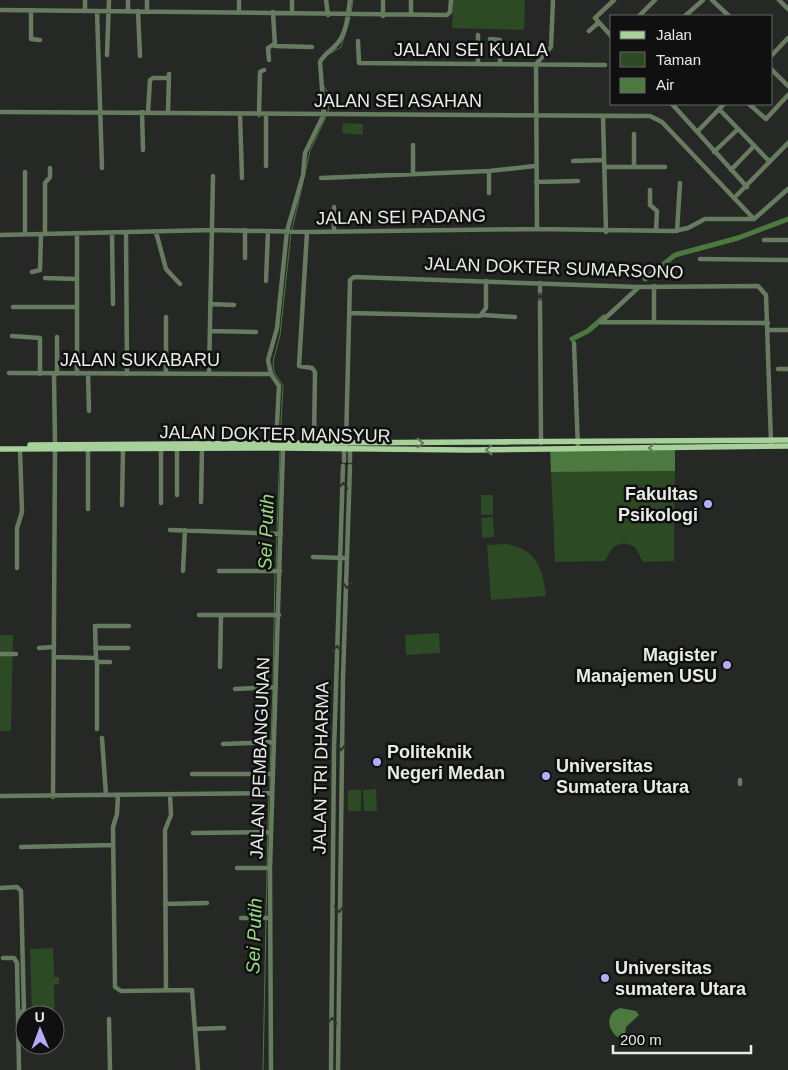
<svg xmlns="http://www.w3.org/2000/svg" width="788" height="1070" viewBox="0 0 788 1070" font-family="Helvetica,sans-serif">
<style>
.green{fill:#2c4a23}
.water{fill:#4c793f}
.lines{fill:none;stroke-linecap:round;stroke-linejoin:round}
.stream{stroke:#4c793f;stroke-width:1}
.canal{stroke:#4c793f;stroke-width:5}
.minor-tunnel{stroke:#424541;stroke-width:4.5;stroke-dasharray:4.5 2;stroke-linecap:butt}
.minor{stroke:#677b61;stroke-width:4.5}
.major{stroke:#a7d09b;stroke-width:5.5}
.oneway{stroke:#637a5c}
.oneway2{stroke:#2e352c}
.poi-dot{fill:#b5acf8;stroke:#0f100f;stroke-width:2}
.labels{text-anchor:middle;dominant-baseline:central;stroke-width:5;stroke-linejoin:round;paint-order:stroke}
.street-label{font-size:18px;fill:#e9ebe8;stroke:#0f100f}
.poi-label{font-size:18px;font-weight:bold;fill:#e9ebe8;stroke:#0f100f;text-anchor:start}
.water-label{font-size:19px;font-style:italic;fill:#9ada88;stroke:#0f100f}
</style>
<rect width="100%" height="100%" fill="#252824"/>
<path class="green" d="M453,0H525L524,30L452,28Z
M343,123L363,124V135L342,133Z
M675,471L674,561L643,562L635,547L624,543L613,547L605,561L555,562L551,472Z
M481,495H493V515H481Z
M493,517L494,537L482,538L481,518Z
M505,544C536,548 543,568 546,596L491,600L487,545Z
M439,633L440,653L406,655L405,635Z
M0,635H13L11,731H0Z
M376,789L377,811H364L363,790Z
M348,790H361V811H348Z
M53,948L54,977H59V984L54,985L55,1015H32L30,949Z"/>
<path class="water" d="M675,447V471L551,472L550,449Z
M620,1008L636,1011L639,1015L626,1027L625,1034L617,1037C609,1029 606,1020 614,1011Z"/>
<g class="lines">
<path class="stream" d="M351,13L353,0
M329,54L341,47L350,18
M292,230L310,151L328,112L330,96L323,85
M280,442L283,386L274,372L273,362L280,335L291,233
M277,532L280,451
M276,569L277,536
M273,684L275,573
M271,739L273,688
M270,772L271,743
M270,792V776
M268,829L269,796
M267,867L268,833
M266,917L267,871
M263,1070L266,921"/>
<path class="canal" d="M645,279L675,255L738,238L788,219
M572,339L588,331L604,317"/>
<path class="minor-tunnel" d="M540,302V291"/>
<path class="minor" d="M147,0V12
M326,0L328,15
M712,0L729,16
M779,0L788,9
M0,10L447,15L450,12L451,0
M31,10V39L40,40
M85,11V0
M97,11L102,168
M128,11V0
M138,11L140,56
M239,12V0
M273,12L275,46L312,47
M292,12V0
M411,15V0
M383,16V0
M639,16L655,0
M685,16L703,0
M589,31L598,23
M612,37L595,18L614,0
M490,39L500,40V64
M358,41L359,63L605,65
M107,55L109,0
M772,55L788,38
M269,60L268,48L274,44
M478,64V35
M772,70L788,86
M672,104L747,187
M749,104L766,119L788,95
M719,109L769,161
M0,112L650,116L662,122L754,219
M142,112L143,150
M148,112L150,80L153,78H169
M168,112L169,74
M240,115L242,178
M259,115L260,72L264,70
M266,115V166
M603,116L606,232
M697,132L724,104
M413,145V174
M714,152L738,129
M573,161L604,160
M605,167H665
M634,167V134
M731,170L754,146
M489,171V193
M25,172V234
M321,178L489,171L535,166
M536,182L578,181
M650,190V205L657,211L656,231
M737,195L788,143
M334,207V231
M537,229L536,64L551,47L553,0
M677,231L680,183
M156,232L166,269L180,284
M307,232L299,366L312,368L315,372L314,443
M112,233L113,304
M126,233L127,374
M45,234V183L50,177V168
M0,235L213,230L307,232L537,229L674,231L688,228L705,219H754L788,189
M764,240H788
M245,258V230
M700,259L788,260
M32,272L40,270L41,234
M45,278L77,279
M266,281L268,231
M540,291V283
M540,302L541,443
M210,304L234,305
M13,307H77
M349,313L480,316L486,308V281
M483,315L515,317
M166,317V373
M654,321V286
M601,322L768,323
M601,322L639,287
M768,330H788
M210,331L256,332
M12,336L40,338V374
M574,343L578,449
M778,369H788
M9,373L271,374
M209,373L213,176
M54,374L55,444
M57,374V337
M77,374V233
M88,374L89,411
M276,443L279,386L271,374L268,360L277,328L287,231L303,175L305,153L324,114L320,62C324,54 331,51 336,45C347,34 348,14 350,0
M346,444L350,280L354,277L639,287L758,286L766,295L771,443
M177,448V495
M344,461V450
M350,461V450
M201,502L202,448
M161,503V448
M122,505L123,449
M88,509V449
M170,530L281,534
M313,557L344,558
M17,568V528L22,512L20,449
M183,571L185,530
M219,571H280
M199,615H279
M39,648L54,647
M95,648H128
M0,654H16
M54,657L96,658L97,662H110
M96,658L95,626H129
M97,662V729
M220,667L221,615
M235,689L276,687
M102,738L106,795
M223,744L274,742
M192,774H273
M740,784V780
M118,795L117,814L113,827L115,987L121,991L192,990L198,1070
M0,796L272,793
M53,797L55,449
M193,833L271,832
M21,847L113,845
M237,868H270
M0,888L17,887L21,891L24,1010L18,1015
M165,904L207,903
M241,918H270
M3,958H14L17,963L19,1070
M166,990L165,830L171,815L170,795
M109,1019L110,1070
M195,1029L224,1028
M271,1070L270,868L283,448
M331,1070L334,751L343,466
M338,1070L343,677L350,466"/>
<path class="major" d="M30,445L788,440
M0,449L283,448L470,450L788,446"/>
</g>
<defs><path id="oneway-chevron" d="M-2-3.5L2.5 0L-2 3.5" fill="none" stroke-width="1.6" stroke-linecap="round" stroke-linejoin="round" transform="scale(1.25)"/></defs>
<g class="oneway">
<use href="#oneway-chevron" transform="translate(420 443) rotate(-1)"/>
<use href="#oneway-chevron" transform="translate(652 448) rotate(179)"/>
<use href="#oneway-chevron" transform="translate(489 450) rotate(179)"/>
</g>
<g class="oneway2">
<use href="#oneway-chevron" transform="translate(343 486) rotate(-88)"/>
<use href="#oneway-chevron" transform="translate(347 585) rotate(92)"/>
<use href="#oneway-chevron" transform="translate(337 649) rotate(-88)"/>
<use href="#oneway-chevron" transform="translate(341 747) rotate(91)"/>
<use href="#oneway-chevron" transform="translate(339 909) rotate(90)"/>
<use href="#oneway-chevron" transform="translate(332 1021) rotate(-90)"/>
</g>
<g class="poi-dot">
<circle cx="708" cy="504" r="5"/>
<circle cx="727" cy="665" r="5"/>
<circle cx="377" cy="762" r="5"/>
<circle cx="546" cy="776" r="5"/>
<circle cx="605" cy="978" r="5"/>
</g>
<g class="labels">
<g class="street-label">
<text x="471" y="50">JALAN SEI KUALA</text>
<text x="398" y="101">JALAN SEI ASAHAN</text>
<text transform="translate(401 217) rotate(-1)">JALAN SEI PADANG</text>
<text transform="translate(554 268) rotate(2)">JALAN DOKTER SUMARSONO</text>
<text x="140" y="360">JALAN SUKABARU</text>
<text transform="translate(275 434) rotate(1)">JALAN DOKTER MANSYUR</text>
<text transform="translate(260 758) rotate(-88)">JALAN PEMBANGUNAN</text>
<text transform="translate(321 768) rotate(-89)">JALAN TRI DHARMA</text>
</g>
<g class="poi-label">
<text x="698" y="494" text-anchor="end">Fakultas<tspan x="698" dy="21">Psikologi</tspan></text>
<text x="717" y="655" text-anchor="end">Magister<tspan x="717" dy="21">Manajemen USU</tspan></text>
<text x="387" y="752">Politeknik<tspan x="387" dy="21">Negeri Medan</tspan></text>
<text x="556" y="766">Universitas<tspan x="556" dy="21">Sumatera Utara</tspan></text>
<text x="615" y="968">Universitas<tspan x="615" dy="21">sumatera Utara</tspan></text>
</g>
<g class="water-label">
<text transform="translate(266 532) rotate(-88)">Sei Putih</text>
<text transform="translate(254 936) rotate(-88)">Sei Putih</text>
</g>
</g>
<rect x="610" y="15" width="162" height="90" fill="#0f100f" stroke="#666866"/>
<rect x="620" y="31" width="25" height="8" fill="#a7d09b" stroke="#666866"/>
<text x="656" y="40" font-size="15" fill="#e9ebe8">Jalan</text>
<rect x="620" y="52" width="25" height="15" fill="#2c4a23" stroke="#666866"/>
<text x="656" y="65" font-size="15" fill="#e9ebe8">Taman</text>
<rect x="620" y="78" width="25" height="15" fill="#4c793f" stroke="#666866"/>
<text x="656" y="90" font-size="15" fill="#e9ebe8">Air</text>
<g transform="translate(40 1030) rotate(359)"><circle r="24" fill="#0f100f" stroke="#666866"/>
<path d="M0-4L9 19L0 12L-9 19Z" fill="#b5acf8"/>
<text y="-8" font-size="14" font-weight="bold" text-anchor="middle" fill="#e9ebe8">U</text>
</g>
<path d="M613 1045v8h138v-8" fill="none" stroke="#e9ebe8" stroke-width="2.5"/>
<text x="620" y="1045" font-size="15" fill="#e9ebe8" stroke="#0f100f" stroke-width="4" paint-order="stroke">200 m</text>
</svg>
